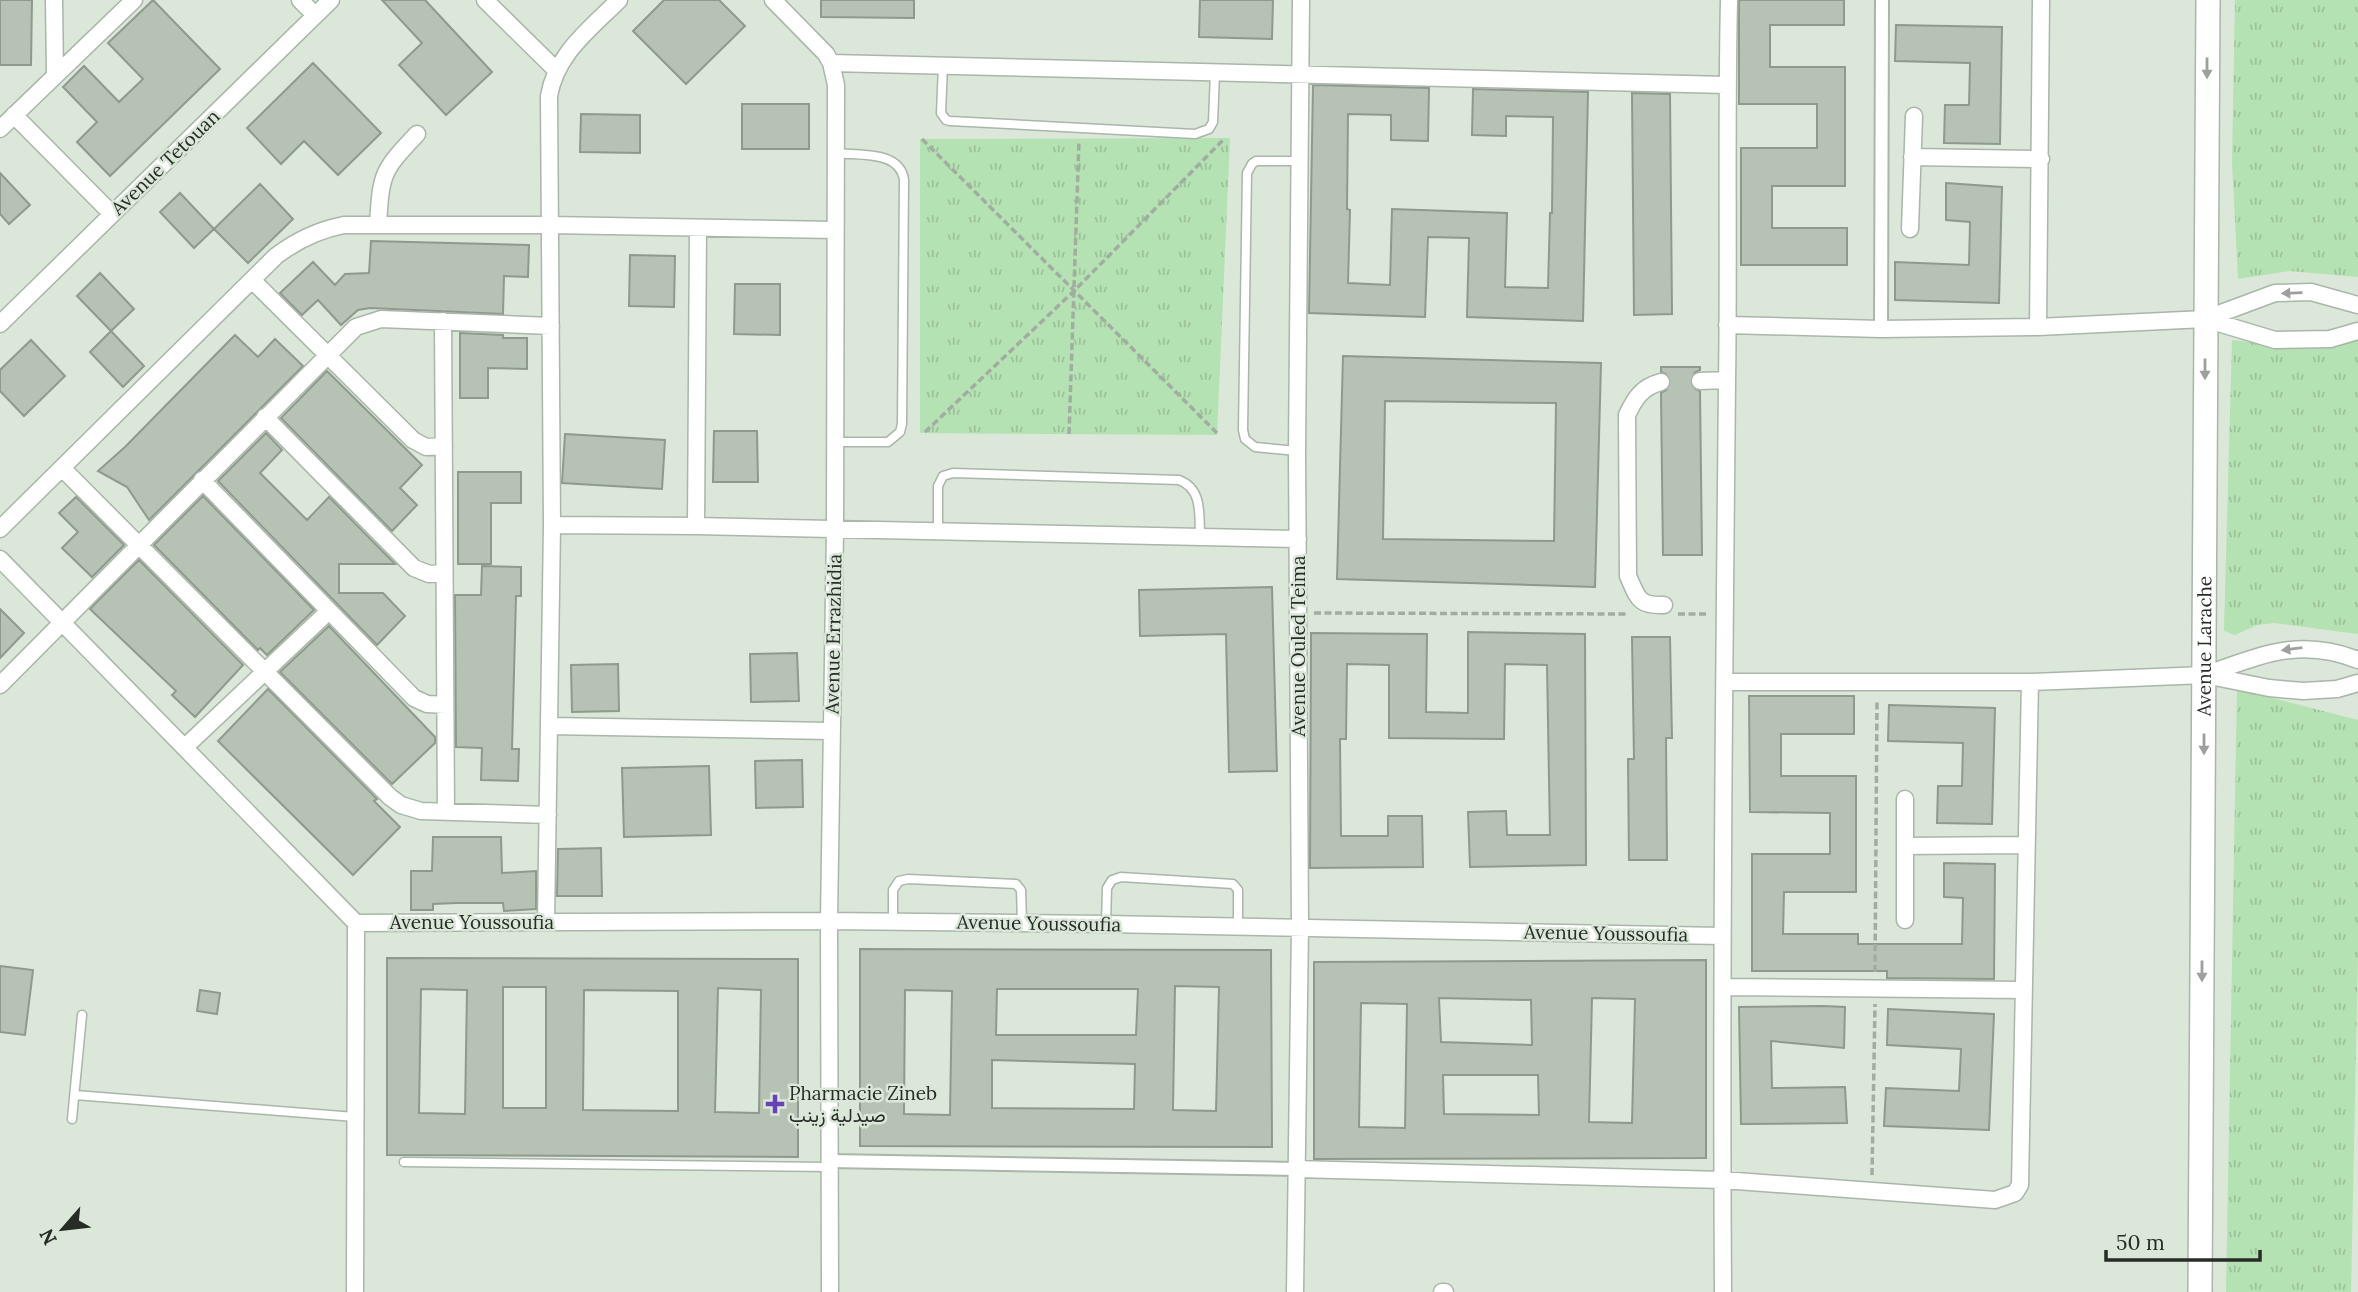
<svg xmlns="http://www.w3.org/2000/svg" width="2358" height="1292" viewBox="0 0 2358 1292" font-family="Lora,Vazirmatn,serif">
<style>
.grass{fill:url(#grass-tufts)}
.building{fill:#b5c2b4;stroke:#8e9a8d;stroke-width:2;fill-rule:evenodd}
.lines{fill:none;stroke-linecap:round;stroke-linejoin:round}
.minor-tunnel{stroke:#b6c2b5;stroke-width:16;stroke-dasharray:16 8;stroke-linecap:butt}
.service-casing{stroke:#a9b6a9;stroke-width:11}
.pedestrian-casing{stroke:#a9b6a9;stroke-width:16}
.minor-casing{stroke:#a9b6a9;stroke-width:19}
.secondary-casing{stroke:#a9b6a9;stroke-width:26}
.path{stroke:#a2ada1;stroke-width:3.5;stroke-dasharray:7 3.5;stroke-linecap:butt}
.service{stroke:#fff;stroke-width:8}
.pedestrian{stroke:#fff;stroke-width:12}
.minor{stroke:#fff;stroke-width:16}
.secondary{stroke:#fff;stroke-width:23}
.oneway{fill:#9ea09d}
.poi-dot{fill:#6840b8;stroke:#dae7d9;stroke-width:2.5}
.labels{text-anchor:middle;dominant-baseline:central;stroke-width:5;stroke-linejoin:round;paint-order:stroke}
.street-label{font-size:19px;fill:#272c26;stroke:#dae7d9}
.poi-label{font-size:19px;fill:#272c26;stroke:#dae7d9;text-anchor:start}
</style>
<defs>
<pattern id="grass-tufts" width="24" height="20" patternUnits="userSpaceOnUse" patternTransform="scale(1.75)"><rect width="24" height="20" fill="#b4e2b2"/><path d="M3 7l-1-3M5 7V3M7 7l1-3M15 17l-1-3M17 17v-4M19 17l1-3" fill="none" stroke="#9bc299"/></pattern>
</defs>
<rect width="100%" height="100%" fill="#dae7d9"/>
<path class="grass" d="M2235,0H2358V277L2289,271L2238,279L2232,162Z
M1230,138L1217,435L920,433V139Z
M2232,340L2301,347L2358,341V634L2274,623L2257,625L2235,635L2224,631Z
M2237,689L2358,720V953L2351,1292H2226Z"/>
<path class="building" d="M0,0H32L31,65H0Z
M153,0L220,69L110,176L77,142L97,122L63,87L84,66L119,102L143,79L108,43Z
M382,0H425L492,72L446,115L399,65L422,43Z
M664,0H719L745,26L686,84L633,31Z
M821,0H914V18L821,17Z
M1200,0H1273L1272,39L1199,37Z
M1739,0H1844V25H1770V67H1845V186H1772V228H1847V265H1741V148H1817V104H1739Z
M1896,25L2002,27L2000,144L1944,143L1945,105H1969L1970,63L1895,61Z
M313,63L381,133L338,175L304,141L281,164L247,128Z
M1313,85L1429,88L1428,141L1391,140V115L1348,114L1347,209L1350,210L1348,283L1390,285L1392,209L1507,213L1505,287L1548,288L1550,213H1552L1553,117L1506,116V136L1472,135L1473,89L1588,92L1583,321L1467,317L1469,238L1428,237L1425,317L1309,313Z
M1632,93L1670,94L1672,314L1634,315Z
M742,104H809V149H742Z
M581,114L640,115V153L580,152Z
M0,173L30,205L9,224L0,214Z
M1946,183L2002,187L1999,303L1895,300V262L1969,265L1970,222L1946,220Z
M260,184L293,219L248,263L214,229Z
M180,193L214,229L194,248L160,212Z
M371,241L529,245L528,277L504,276L503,314L370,308L358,310L341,325L318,300L302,315L280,293L313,262L335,285L345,274L369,273Z
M630,255L675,256L674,307L629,306Z
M100,273L134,309L111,331L77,296Z
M735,284H780V335L734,334Z
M111,331L144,366L123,387L90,352Z
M460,333L503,335V338H527V369L488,368V398H460Z
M235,335L258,357L275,339L303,366L149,520L127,487L98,471L125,447Z
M31,340L65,376L24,416L0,391V370Z
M1343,356L1601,363L1595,587L1337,579ZM1385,401L1556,403L1554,541L1383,539Z
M1661,367H1700V370L1694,373L1690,381L1692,387L1700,391L1702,555H1663L1661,393L1668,389L1671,383L1668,375L1661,372Z
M327,371L422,465L400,488L417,505L392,531L281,418Z
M714,431H757L758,482H713Z
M266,433L282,450L260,473L307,520L329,497L395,564H339V593H383L405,616L377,645L218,481Z
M565,434L665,440L662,489L562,483Z
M458,472H521V503H491V564H458Z
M203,496L314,610L267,655L260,648L258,650L154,545Z
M76,497L124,545L92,577L62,548L78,532L59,513Z
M139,560L243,665L195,717L172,695L176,691L90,609Z
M482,566L521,567V596H516L512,749H519L518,781L481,780L482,748L456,747L455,595H481Z
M1272,587L1277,771L1229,772L1226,634L1140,636L1139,590Z
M0,609L24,633L0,658Z
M329,626L435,737V743L392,784L280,672Z
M1468,632L1585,634L1586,865L1470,867L1468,812L1506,811L1507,835H1550L1547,665L1505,664L1504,739L1389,738V665L1347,664L1346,739H1340L1341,836H1388V816H1422L1423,867L1310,868L1311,633L1427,634L1426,712L1468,713Z
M1632,637H1670L1672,738H1666L1667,860H1629L1628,759H1634Z
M797,653L799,701L751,702L750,654Z
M618,664L619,711L572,712L571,665Z
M268,689L377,799L374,801L400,827L353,875L218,741Z
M1749,696H1854V734H1781V776H1856V892H1784L1783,934H1858V944H1962L1963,898L1944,897V863L1995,864L1994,979L1887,978V971H1752V854H1830V813L1750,812Z
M1889,705L1995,708L1992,824L1937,823L1938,786H1962L1963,743L1888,741Z
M802,760L803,807L756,808L755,761Z
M709,766L711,835L624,837L622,768Z
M433,837H501L502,873L536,871V909L504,911L503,903H456L433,904V910H411V871H432Z
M601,848L602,896H557L558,849Z
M860,949L1271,950L1272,1147L860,1146ZM1175,986L1219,987L1216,1111L1173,1110ZM997,989H1138L1136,1035H996ZM905,990L952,991L950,1115L904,1114ZM992,1060L1135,1064L1134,1109L992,1108Z
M387,958L798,959V1157L387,1155ZM503,987H546V1108H503ZM718,988L761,990L759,1113L715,1112ZM421,989L467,990L465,1114L419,1113ZM584,990L678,991V1111L583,1110Z
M1706,960V1158L1314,1159V962ZM1439,998L1531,1000L1532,1045L1441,1042ZM1592,998L1635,999L1632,1123L1589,1122ZM1361,1003L1407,1004L1405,1128L1359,1127ZM1443,1075H1538L1539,1115L1444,1114Z
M0,966L33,970L25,1035L0,1032Z
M200,990L220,993L217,1014L197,1011Z
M1823,1006L1845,1007L1844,1048L1771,1041L1772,1088L1845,1087L1847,1123L1741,1124L1739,1007Z
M1888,1009L1994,1014L1989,1130L1884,1126L1886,1088L1959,1091L1961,1049L1887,1045Z"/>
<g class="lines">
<path class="minor-tunnel" d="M1661,382L1700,381"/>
<defs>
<path id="service" d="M943,65L941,113L946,120L950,121L1195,134L1209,129L1213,122L1215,73
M835,442H888L900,432L902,424L904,180C900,150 859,156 836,153
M1297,451L1255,447L1245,439L1243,430L1247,173L1252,164L1256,161H1300
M938,531V486L943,476L953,473L1179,480C1203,489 1199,515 1200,537
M893,922V890L899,881L908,879L1016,884L1021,890L1022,923
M1106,924L1107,888L1112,880L1121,877L1233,884L1238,890V925
M75,1095L355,1117
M72,1119L82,1015
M404,1162L830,1167"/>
<path id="pedestrian" d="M1881,329L1882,0
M830,1161L1296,1169"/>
<path id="minor" d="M54,0L55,73
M300,0L315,15
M485,0L556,70
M773,0L826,54L831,63L836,85L835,529L829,921L830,1292
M831,63L1727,85
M14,115L112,214
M0,129L134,0
M1912,157L2041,159
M378,225C381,173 382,171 417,134
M1910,229L1914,116
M252,280L413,440L426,447L444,446
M2205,319L2275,340L2330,339L2358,331
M443,321L446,812
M0,324L331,0
M1727,325L1881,329L2038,327L2205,319L2275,293L2311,292L2358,305
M2038,327L2041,0
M1700,381L1727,380
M1661,382C1642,387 1635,398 1627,415L1628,576C1638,598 1638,606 1664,605
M265,417L414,568L429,574L444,573
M62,468L390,797L401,805L421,811L548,815
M202,480L414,698L427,704L445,705
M552,525L696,526L1298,539
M696,526L698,228
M0,529L276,256C297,240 318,230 344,225H550L835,230
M0,559L356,923L355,1292
M2207,674C2262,655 2300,637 2358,660
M1726,682H2030L2205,675L2269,688L2303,691L2337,689L2358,683
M0,685L356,327L381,319L551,326
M549,726L831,731
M185,747L329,611
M1905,846L2026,845
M1905,920V799
M546,922L552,525L549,96C556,54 590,29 619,0
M356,923L829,921L1106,924L1722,936
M1723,987L2022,990
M1296,1169L1723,1180L1995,1200L2015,1193L2020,1185L2030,682
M1295,1292L1300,926L1297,451L1301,0
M1442,1292H1445
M1723,1292C1721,989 1724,686 1727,383C1729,255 1726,128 1729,0"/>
<g id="secondary">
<path id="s1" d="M2200,1292L2208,0"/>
</g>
</defs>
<use href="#service" class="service-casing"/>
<use href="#pedestrian" class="pedestrian-casing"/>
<use href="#minor" class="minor-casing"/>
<use href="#secondary" class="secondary-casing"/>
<path class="path" d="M922,139L1218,434
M925,432L1074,291L1225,138
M1069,434L1079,141
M1314,613L1628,614
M1678,614H1709
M1875,972L1877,699
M1872,1175L1875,1004"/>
<use href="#service" class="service"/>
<use href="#pedestrian" class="pedestrian"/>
<use href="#minor" class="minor"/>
<use href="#secondary" class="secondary"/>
</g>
<defs><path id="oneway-solid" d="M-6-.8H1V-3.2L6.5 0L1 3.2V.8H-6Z" transform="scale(1.75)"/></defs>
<g class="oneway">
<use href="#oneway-solid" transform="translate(2207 68) rotate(90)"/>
<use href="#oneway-solid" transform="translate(2292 293) rotate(178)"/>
<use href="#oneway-solid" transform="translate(2205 369) rotate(90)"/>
<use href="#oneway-solid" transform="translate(2292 649) rotate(173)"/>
<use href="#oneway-solid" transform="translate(2204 744) rotate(90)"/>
<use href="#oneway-solid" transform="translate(2202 971) rotate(90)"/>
</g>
<path class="poi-dot" d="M771.5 1093.5h7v7h7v7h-7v7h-7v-7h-7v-7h7z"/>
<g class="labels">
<g class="street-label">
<text transform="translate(165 162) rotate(-44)">Avenue Tetouan</text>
<text transform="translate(833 634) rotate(-89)">Avenue Errazhidia</text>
<text transform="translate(1298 646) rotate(-90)">Avenue Ouled Teima</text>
<text stroke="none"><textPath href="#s1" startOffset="646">Avenue Larache</textPath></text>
<text x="472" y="922">Avenue Youssoufia</text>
<text transform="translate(1039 923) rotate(1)">Avenue Youssoufia</text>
<text transform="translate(1606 933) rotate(1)">Avenue Youssoufia</text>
</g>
<g class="poi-label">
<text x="789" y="1093">Pharmacie Zineb<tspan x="789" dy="22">صيدلية زينب</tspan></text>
</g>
</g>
<g transform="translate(63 1229) rotate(242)" stroke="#dae7d9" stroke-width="5" paint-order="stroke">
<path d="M0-5L12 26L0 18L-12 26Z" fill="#272c26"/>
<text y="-10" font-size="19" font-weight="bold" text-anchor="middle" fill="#272c26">N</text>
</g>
<path d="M2106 1250v10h154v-10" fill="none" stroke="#272c26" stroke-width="3.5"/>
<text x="2116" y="1250" font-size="21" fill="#272c26" stroke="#dae7d9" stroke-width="5" paint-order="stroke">50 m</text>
</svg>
